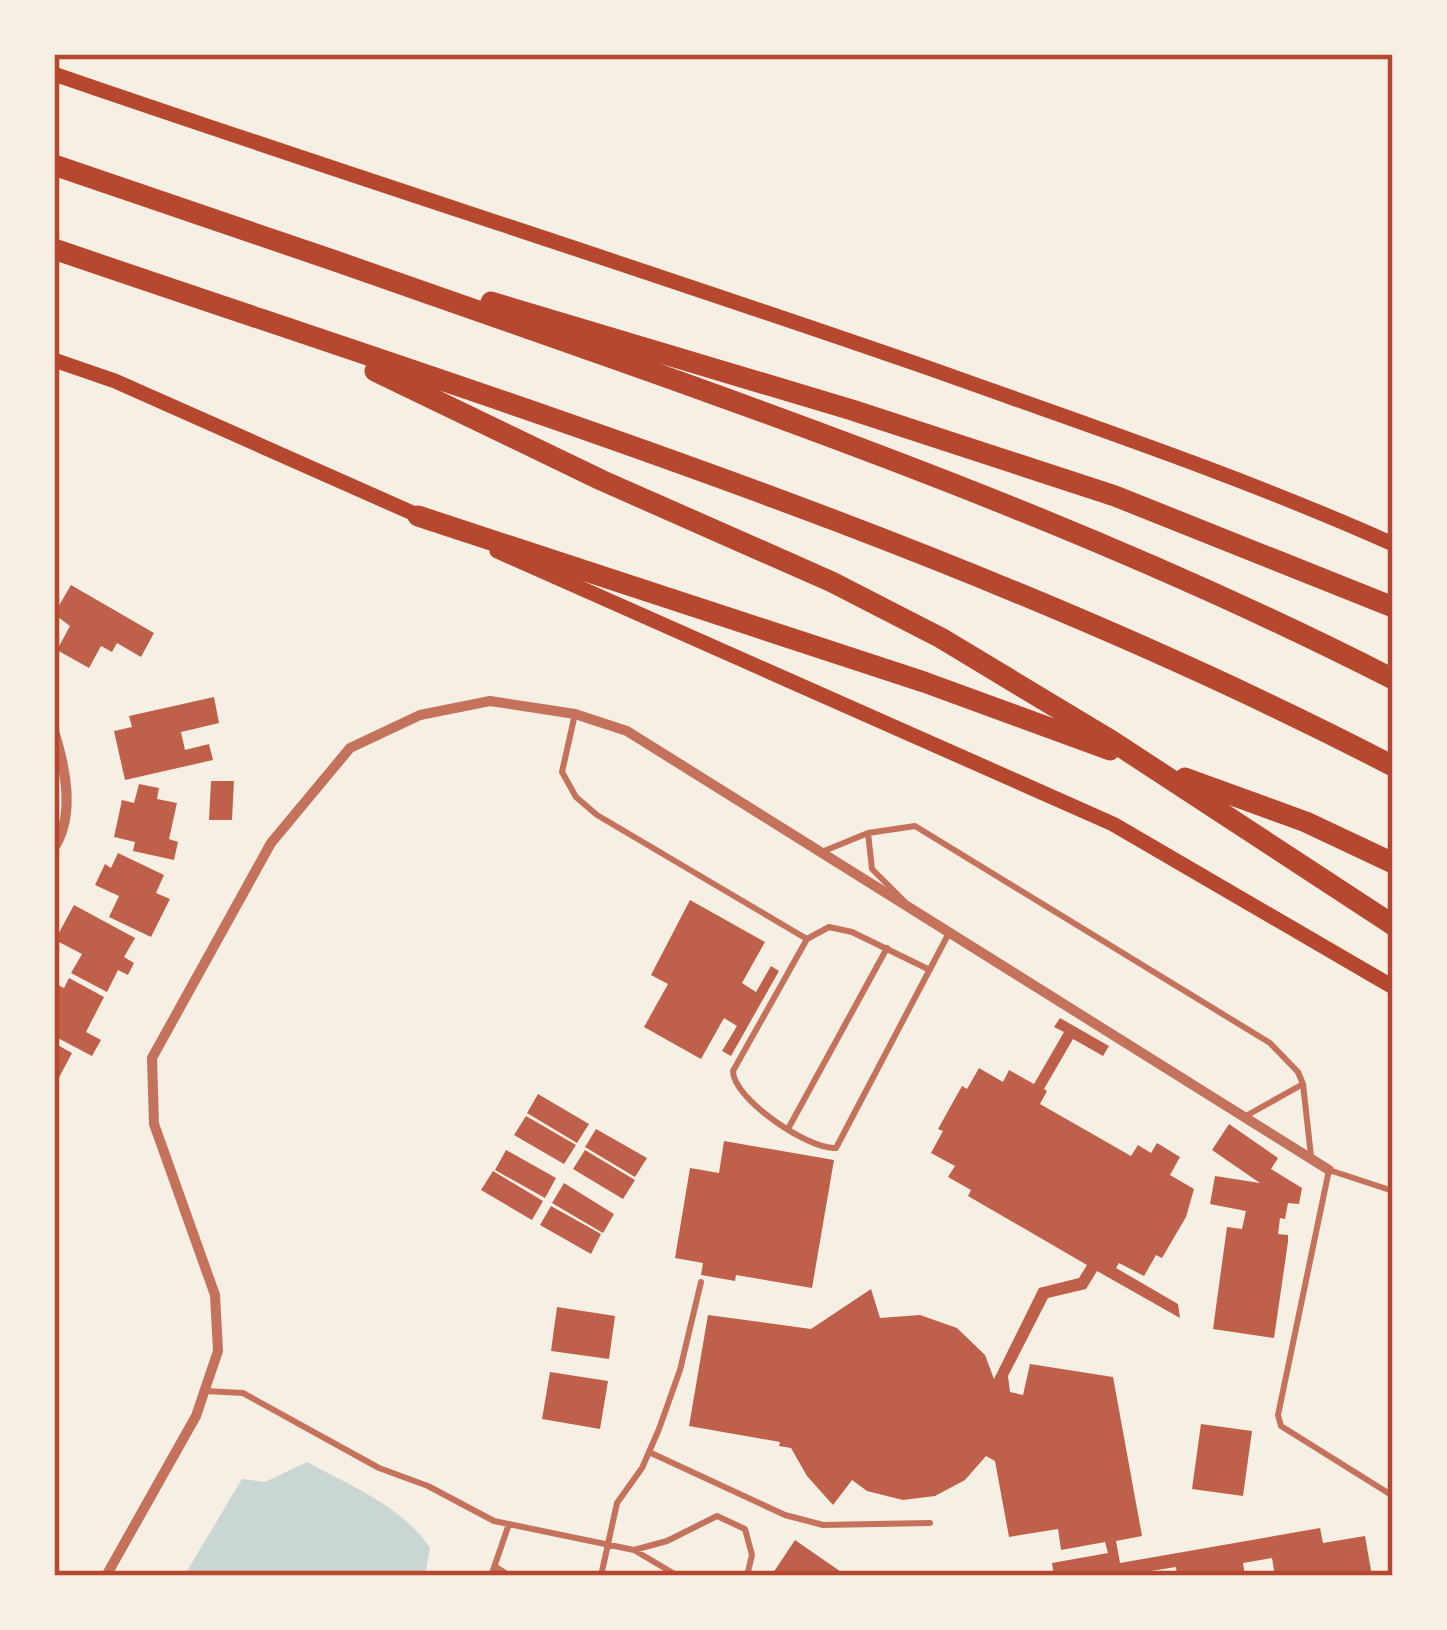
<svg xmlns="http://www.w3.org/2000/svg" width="1447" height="1630" viewBox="0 0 1447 1630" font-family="Barlow,sans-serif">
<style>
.water{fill:#c9d6d2}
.building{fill:#bf614a}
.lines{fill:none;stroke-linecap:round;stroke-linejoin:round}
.service{stroke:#c5725c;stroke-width:6}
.minor{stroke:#c5725c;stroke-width:10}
.secondary{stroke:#b5482f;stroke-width:15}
.motorway{stroke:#b5482f;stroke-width:21}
.neatline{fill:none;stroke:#b5482f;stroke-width:4.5}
</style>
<rect width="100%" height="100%" fill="#f6efe4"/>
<path class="water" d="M307,1462C350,1486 401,1505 430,1548L425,1576H184L242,1479L265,1482Z"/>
<path class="building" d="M71,585L154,633L141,657L117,643L112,652L101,646L89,668L57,650L70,626L54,614Z
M214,697L219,723L181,732L185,750L209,744L213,760L125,780L114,731L132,727L129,716Z
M211,781H234L232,820H209Z
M139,784L159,788L157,799L177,803L169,839L178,842L174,860L133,851L135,842L114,837L122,800L134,803Z
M118,853L164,875L156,893L170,899L151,937L109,917L119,896L95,885L105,864L111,868Z
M690,900L765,942L742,983L756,992L771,966L779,971L731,1056L722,1051L737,1026L724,1018L701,1059L644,1027L668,984L651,975Z
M74,905L135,938L124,957L134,963L128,975L118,970L107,992L71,973L82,954L55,940Z
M69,978L104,997L86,1032L101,1040L92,1056L54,1036V983L64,988Z
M1060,1018L1109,1046L1103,1056L1073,1039L1044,1089L1047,1091L1040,1104L1131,1156L1138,1145L1151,1153L1157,1143L1180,1157L1170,1175L1194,1189L1186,1217L1162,1258L1156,1255L1144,1276L1119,1263L1116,1268L1178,1304L1180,1318L1097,1271L1086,1289L1048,1298L1008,1376L1010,1392L1023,1395L1030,1364L1113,1377L1142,1536L1116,1541L1120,1563L1320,1528L1323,1543L1365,1536L1372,1576H1275L1272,1558L1243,1563L1245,1576H1177L1176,1567L1151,1571L1152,1576H1054L1052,1563L1108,1553L1105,1542L1061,1550L1058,1529L1009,1537L995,1461L986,1456L965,1480L935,1496L903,1500L867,1491L852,1480L833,1505L807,1476L791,1448L779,1446L780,1442L689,1426L708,1315L811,1329L871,1289L880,1318L920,1315L957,1328L985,1355L994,1379L1039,1288L1079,1278L1087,1265L968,1196L971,1190L948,1177L955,1166L931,1153L943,1131L938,1129L962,1086L967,1089L979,1068L1003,1082L1009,1070L1034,1084L1064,1032L1054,1027Z
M54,1043L72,1053L54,1087Z
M538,1094L589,1124L577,1143L527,1113Z
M526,1116L576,1145L564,1164L514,1135Z
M1229,1124L1278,1158L1271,1169L1302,1188L1299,1204L1288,1203L1285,1219L1280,1218L1278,1234L1288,1235V1242L1274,1338L1213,1329L1227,1227L1242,1229L1246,1211L1210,1204L1215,1176L1260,1183L1212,1150Z
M596,1129L647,1158L635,1177L585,1147Z
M724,1141L834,1160L812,1288L736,1275L735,1281L701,1275L703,1263L675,1258L690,1168L719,1173Z
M506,1150L556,1178L545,1198L495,1170Z
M585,1150L635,1180L623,1199L573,1169Z
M493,1171L543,1201L532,1220L481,1190Z
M564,1183L614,1214L603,1233L552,1203Z
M551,1206L601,1234L591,1254L540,1225Z
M557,1307L615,1316L609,1359L551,1351Z
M550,1372L608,1381L600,1429L542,1419Z
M1201,1424L1252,1431L1243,1496L1192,1489Z
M795,1540L847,1576H771Z"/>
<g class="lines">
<path class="service" d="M575,714L562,772L576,797L597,815L807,939
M868,833L872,869L904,901
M824,851L868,833L915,826L1270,1043L1298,1072L1303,1084L1311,1156
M930,970L852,932L829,927L807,939L733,1071C733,1099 809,1150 836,1148L950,931
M1244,1117L1303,1084
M788,1129L887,948
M1393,1191L1329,1170L1278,1415L1281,1426L1393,1496
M205,1391L243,1393L379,1468L428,1486L494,1521L634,1550L678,1576
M649,1452L785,1515L823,1525L930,1523
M634,1550L667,1541L717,1516L745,1529L752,1555L747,1576
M496,1567L510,1576
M491,1576L509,1524
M601,1576L617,1503L642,1468L659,1429L680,1370L701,1282"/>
<path class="minor" d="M54,731C65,766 76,815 54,848
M106,1576L196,1416L218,1351L215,1295L154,1124L152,1058L271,843L350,748L420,715L490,701L575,714L627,731L1329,1170"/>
<path class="secondary" d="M54,74C347,175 641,268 934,370C1088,425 1243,477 1393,544
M54,360L115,381L426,519
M497,551L1113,824L1393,987"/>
<path class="motorway" d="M54,165C244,229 432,294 621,361C884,454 1144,552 1393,679
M54,249C507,404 967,545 1393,766
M491,302L852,410L1115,496L1393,607
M375,371L601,480L832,582L941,638L1112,741L1393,925
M418,516L924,682L1110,750
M1185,778L1306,822L1393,863"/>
</g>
<rect width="1447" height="1630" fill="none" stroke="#f6efe4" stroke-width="114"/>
<rect x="57" y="57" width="1333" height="1516" class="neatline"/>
</svg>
